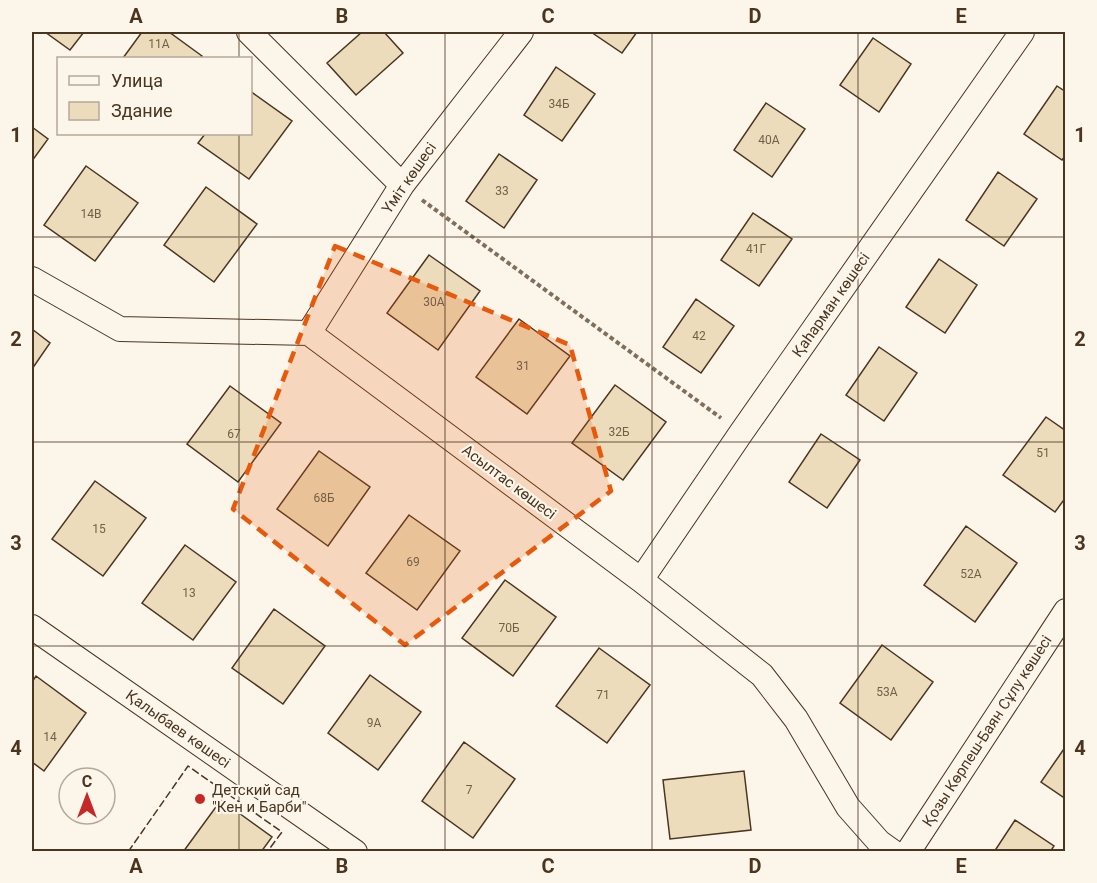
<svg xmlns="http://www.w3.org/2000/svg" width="1097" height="883" viewBox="0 0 1097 883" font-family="Roboto,sans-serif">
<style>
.building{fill:#ecdcbc;stroke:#4a3520;stroke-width:1.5}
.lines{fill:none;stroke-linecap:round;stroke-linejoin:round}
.minor-casing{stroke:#4a3520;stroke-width:26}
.path{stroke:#7f6f5c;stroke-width:4;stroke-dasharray:4.5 3;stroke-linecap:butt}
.minor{stroke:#fbf6e9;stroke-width:24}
.fence{stroke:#4a3520;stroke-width:1.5;stroke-dasharray:8 3;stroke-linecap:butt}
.marked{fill:#e8590c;fill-opacity:0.2;stroke:#e8590c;stroke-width:4.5;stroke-dasharray:12 8;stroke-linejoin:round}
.grid{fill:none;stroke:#4a3520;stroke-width:1.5;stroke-opacity:0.55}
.poi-dot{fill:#c62828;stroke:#fbf6e9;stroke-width:2}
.labels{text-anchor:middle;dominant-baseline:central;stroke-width:4.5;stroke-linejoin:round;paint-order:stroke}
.number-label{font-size:12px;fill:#725f47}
.street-label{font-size:15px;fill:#4a3520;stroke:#fbf6e9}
.poi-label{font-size:15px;fill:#4a3520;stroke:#fbf6e9;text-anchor:start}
.neatline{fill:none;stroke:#4a3520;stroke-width:2}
.grid-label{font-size:20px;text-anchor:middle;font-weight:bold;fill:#4a3520}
</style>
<rect width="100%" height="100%" fill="#fbf6e9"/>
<path class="building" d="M45,32H84L70,50Z
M142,32H169L202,56L200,58H123Z
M362,32H384L403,53L356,95L327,63Z
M591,32H637L622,53Z
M873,38L911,64L879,112L840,85Z
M556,67L595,94L562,141L524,115Z
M1057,86L1066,92V155L1062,160L1024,134Z
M250,91L292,121L249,179L198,143L205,134H250Z
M766,103L805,129L772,177L734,150Z
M32,127L48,139L32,161Z
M499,154L537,180L504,228L466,201Z
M86,166L138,203L95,261L44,225Z
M998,172L1037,199L1004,246L966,220Z
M206,187L257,224L214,282L164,245Z
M753,213L792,239L759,286L721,260Z
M429,255L480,291L438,350L387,313Z
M939,259L977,285L945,333L906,307Z
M696,299L734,326L701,373L663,347Z
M519,319L570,356L527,414L476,377Z
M32,329L50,343L32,369Z
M879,347L917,373L884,421L846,395Z
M615,385L666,422L623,480L572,443Z
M230,386L281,423L238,482L187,444Z
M1046,417L1066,431V497L1055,512L1003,475Z
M821,434L860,460L827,508L789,482Z
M319,451L370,487L328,546L277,509Z
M95,481L146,518L103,576L52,539Z
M409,515L460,551L417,610L366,573Z
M966,526L1017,563L975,622L924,585Z
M185,545L236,582L193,640L142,603Z
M505,580L556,617L513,676L462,638Z
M274,609L325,646L283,704L232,668Z
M882,645L933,682L891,740L840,703Z
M599,648L650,685L607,743L556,706Z
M370,675L421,712L378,770L328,733Z
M36,676L86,713L44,771L32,762V682Z
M464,742L515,779L473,838L422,801Z
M1066,746V799L1041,782Z
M744,771L751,830L670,839L663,780Z
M221,800L272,837L261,852H183Z
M1015,820L1054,846L1050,852H994Z"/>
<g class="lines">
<defs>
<path id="minor" d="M249,32L402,185
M32,279L120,329L309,333L641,580L762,675L796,719L848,807L879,842L893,852
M309,333L402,185L521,32
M641,580L741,433L1022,32
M32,627L355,852
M908,852L1066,611"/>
</defs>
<use href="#minor" class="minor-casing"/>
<path class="path" d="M422,200L721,418"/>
<use href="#minor" class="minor"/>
<path class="fence" d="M128,852L188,766L282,832L267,852"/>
</g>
<path class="marked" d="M335,246L570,345L611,491L405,645L233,509Z"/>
<path class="grid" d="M239,32V58M445,32V852M652,32V852M858,32V852M239,134V852M32,237H1066M32,442H1066M32,646H1066"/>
<circle class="poi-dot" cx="200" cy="799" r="6"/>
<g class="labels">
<g class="number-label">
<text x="159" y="44">11А</text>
<text x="559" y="104">34Б</text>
<text x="769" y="140">40А</text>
<text x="502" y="191">33</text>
<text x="91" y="214">14В</text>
<text x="756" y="249">41Г</text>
<text x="434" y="302">30А</text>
<text x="699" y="336">42</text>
<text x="523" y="366">31</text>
<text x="619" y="432">32Б</text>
<text x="234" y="434">67</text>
<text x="1043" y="453">51</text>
<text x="324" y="498">68Б</text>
<text x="99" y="529">15</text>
<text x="413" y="562">69</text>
<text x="971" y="574">52А</text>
<text x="189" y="593">13</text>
<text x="509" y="628">70Б</text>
<text x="887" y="692">53А</text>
<text x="603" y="695">71</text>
<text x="374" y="723">9А</text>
<text x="50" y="737">14</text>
<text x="469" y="790">7</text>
</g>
<g class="street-label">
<text transform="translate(409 178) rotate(-55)">Үміт көшесі</text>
<text transform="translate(831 305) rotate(-55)">Қаһарман көшесі</text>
<text transform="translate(509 482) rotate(37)">Асылтас көшесі</text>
<text transform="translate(178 729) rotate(35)">Қалыбаев көшесі</text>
<text transform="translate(987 731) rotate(-57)">Қозы Көрпеш-Баян Сұлу көшесі</text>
</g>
<g class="poi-label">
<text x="212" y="790">Детский сад<tspan x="212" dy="17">"Кен и Барби"</tspan></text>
</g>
</g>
<rect width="1097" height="883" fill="none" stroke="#fbf6e9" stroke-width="66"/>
<rect x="57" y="57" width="195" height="78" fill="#fbf6e9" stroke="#b4a999" stroke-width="1.5"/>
<rect x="69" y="76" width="30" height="9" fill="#fbf6e9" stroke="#b4a999" stroke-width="1.5"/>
<text x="111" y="87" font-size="18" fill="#4a3520">Улица</text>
<rect x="69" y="102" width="30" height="18" fill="#ecdcbc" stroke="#b4a999" stroke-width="1.5"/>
<text x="111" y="117" font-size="18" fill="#4a3520">Здание</text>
<g transform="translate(87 796)"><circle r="28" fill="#fbf6e9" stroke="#b4a999" stroke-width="1.5"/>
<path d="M0-4.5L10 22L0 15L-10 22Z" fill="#c62828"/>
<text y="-9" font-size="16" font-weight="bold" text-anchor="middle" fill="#4a3520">С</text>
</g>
<rect x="33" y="33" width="1031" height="817" class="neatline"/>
<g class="grid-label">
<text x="136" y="23">A</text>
<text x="342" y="23">B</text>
<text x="548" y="23">C</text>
<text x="755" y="23">D</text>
<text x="961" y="23">E</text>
<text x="16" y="142">1</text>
<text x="1080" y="142">1</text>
<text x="16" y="346">2</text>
<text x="1080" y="346">2</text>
<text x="16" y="550">3</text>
<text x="1080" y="550">3</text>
<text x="16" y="755">4</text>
<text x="1080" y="755">4</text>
<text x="136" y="873">A</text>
<text x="342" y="873">B</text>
<text x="548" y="873">C</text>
<text x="755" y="873">D</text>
<text x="961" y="873">E</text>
</g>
</svg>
